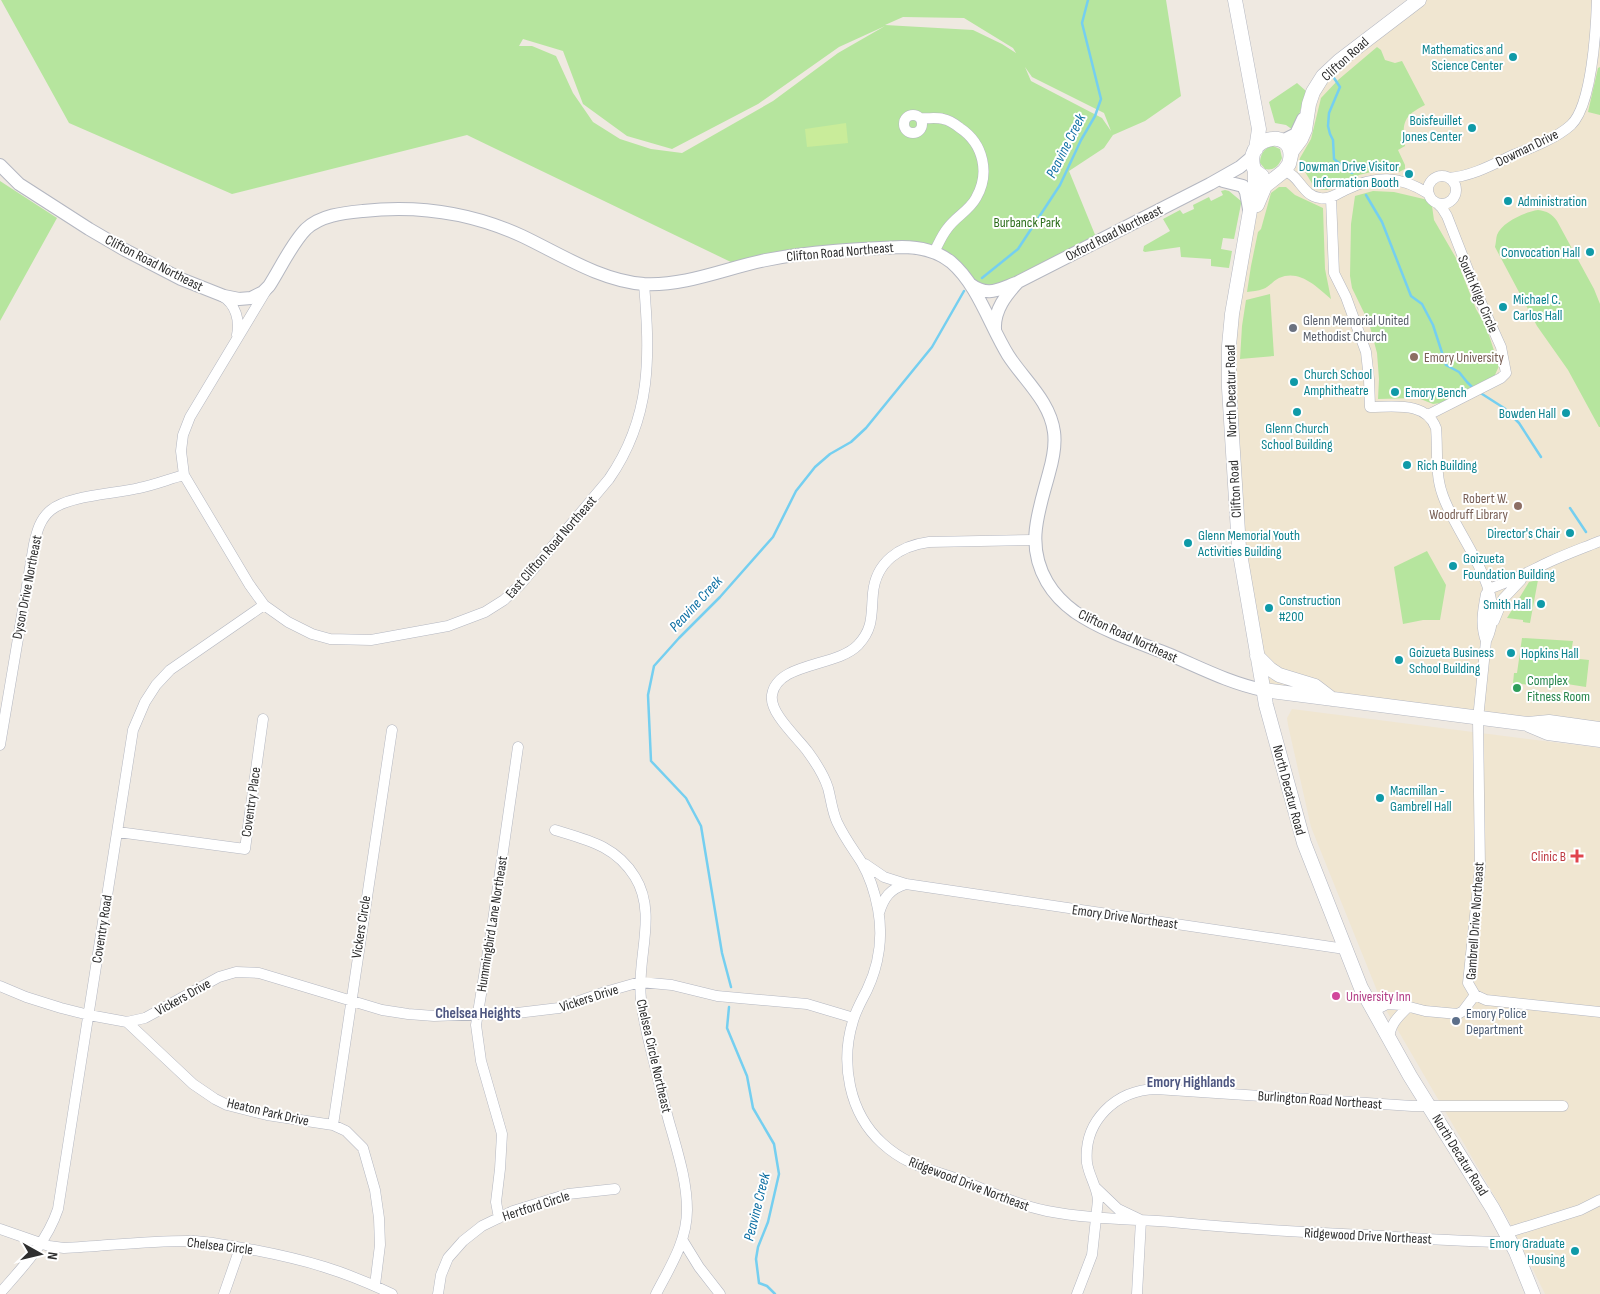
<svg xmlns="http://www.w3.org/2000/svg" width="1600" height="1294" viewBox="0 0 1600 1294" font-family="'Sofia Sans Condensed',sans-serif">
<style>
.education{fill:#f0e6d1}
.green{fill:#b6e59e;fill-rule:evenodd}
.pitch{fill:#c9ec9a}
.lines{fill:none;stroke-linecap:round;stroke-linejoin:round}
.stream{stroke:#75cff0;stroke-width:2.5}
.minor-casing{stroke:#b4b7c1;stroke-width:11}
.tertiary-casing{stroke:#b4b7c1;stroke-width:14}
.secondary-casing{stroke:#b4b7c1;stroke-width:15}
.minor{stroke:#fff;stroke-width:10}
.tertiary{stroke:#fff;stroke-width:12}
.secondary{stroke:#fff;stroke-width:14}
.culture-dot{fill:#0f9aa8;stroke:#fff;stroke-width:2}
.worship-dot{fill:#6b7280;stroke:#fff;stroke-width:2}
.education-dot{fill:#8d6e63;stroke:#fff;stroke-width:2}
.leisure-dot{fill:#2e9e5b;stroke:#fff;stroke-width:2}
.health-dot{fill:#e0444e;stroke:#fff;stroke-width:2}
.hotel-dot{fill:#d1479c;stroke:#fff;stroke-width:2}
.service-dot{fill:#5c6f8a;stroke:#fff;stroke-width:2}
.labels{text-anchor:middle;dominant-baseline:central;stroke-width:4;stroke-linejoin:round;paint-order:stroke}
.culture-label{font-size:14px;fill:#0d838f;stroke:#fff;text-anchor:start}
.street-label{font-size:14px;fill:#2e2e2e;stroke:#fff}
.park-label{font-size:14px;fill:#2c6e1b;stroke:#fff}
.worship-label{font-size:14px;fill:#5b616d;stroke:#fff;text-anchor:start}
.education-label{font-size:14px;fill:#785e54;stroke:#fff;text-anchor:start}
.leisure-label{font-size:14px;fill:#27864d;stroke:#fff;text-anchor:start}
.health-label{font-size:14px;fill:#be3a42;stroke:#fff;text-anchor:end}
.hotel-label{font-size:14px;fill:#b23c85;stroke:#fff;text-anchor:start}
.service-label{font-size:14px;fill:#4e5e75;stroke:#fff;text-anchor:start}
.water-label{font-size:15px;font-style:italic;fill:#0d6fa3;stroke:#fff}
.neighbourhood-label{font-size:15px;font-weight:bold;fill:#4d5680;stroke:#fff}
</style>
<rect width="100%" height="100%" fill="#efe9e1"/>
<path class="education" d="M1419,0H1600V729L1263,690L1230,418L1239,275L1263,190L1279,176L1313,92Z
M1292,709L1600,748V1294H1545L1509,1221L1382,1003L1311,827L1288,725L1287,718Z"/>
<path class="green" d="M1,0H1166L1181,96L1145,121L1113,135L1104,148L1069,171L1098,242L992,287L982,288L946,261L904,250L735,264L467,135L232,194L69,123ZM903,17L964,18L1013,48L1016,53L1002,44L973,30L885,25ZM885,26L838,53L773,101L682,153L651,149L620,139L593,122L573,93L556,56L532,46H519L523,39L563,51L583,104L627,136L672,149L758,104L839,47ZM1025,67L1032,77L1104,113L1111,131L1102,118L1031,81Z
M1377,47L1381,50L1385,60L1395,63L1402,61L1425,105C1403,116 1402,123 1405,146L1398,150L1405,165V169L1399,172H1371L1359,175L1327,190L1319,189L1313,185L1299,162L1300,158L1311,139L1321,98L1338,80Z
M1600,67V115L1588,112L1598,68Z
M1297,83L1306,91C1301,104 1300,118 1293,130L1286,125L1275,123L1269,102Z
M1273,146L1280,149L1282,158C1279,165 1275,171 1265,169L1260,163C1260,155 1264,147 1273,146Z
M0,181L57,218L0,321Z
M1279,187H1286L1295,195L1323,208L1325,269L1331,299C1316,286 1299,269 1279,278C1273,281 1269,287 1263,289C1258,291 1252,291 1247,292L1251,266L1258,232L1261,229L1271,193Z
M1225,190L1229,191L1241,201V204L1234,239L1223,238L1221,249L1232,251L1229,268L1211,266V259L1181,257L1180,247L1145,252L1143,251L1144,246L1170,231L1163,219L1180,210L1183,214L1194,209L1193,205L1209,197L1211,201L1223,195L1221,191Z
M1373,191L1394,192L1428,200L1432,206L1434,220L1456,258L1476,309L1486,326L1499,366L1494,377L1470,390L1440,403L1433,404L1418,398L1378,399L1379,379L1377,353L1369,323L1352,288L1350,276L1351,224L1355,196Z
M1538,210C1547,211 1552,214 1557,221L1594,289L1600,304V427H1599L1568,370L1537,326L1495,247C1496,243 1496,238 1497,235C1502,222 1525,212 1538,210Z
M1270,294L1274,356L1240,359L1242,326L1246,300Z
M1427,551L1446,585L1440,620H1423L1403,624L1394,567Z
M1538,580L1530,623L1523,622V620L1507,618L1529,582Z
M1522,638L1573,641L1570,658L1589,660L1586,687L1567,684L1548,687L1513,683L1514,673H1517Z"/>
<path class="pitch" d="M846,123L848,143L807,147L805,129Z"/>
<g class="lines">
<path class="stream" d="M1334,78L1340,87L1329,113L1328,126L1330,134L1333,140L1334,159L1352,173
M1366,195L1382,222L1411,296L1422,304L1433,325L1446,365L1459,372L1467,382L1474,389
M982,278L1018,249L1060,185L1081,140L1095,116L1101,99L1082,23L1088,0
M1479,392L1504,408L1519,423L1541,457
M1570,508L1586,532
M731,987L722,953L701,826L686,798L651,761L648,695L654,666L679,638L720,597L773,537L796,491L815,467L830,454L851,442L866,428L932,347L964,291
M729,1007L727,1028L747,1076L753,1108L774,1144L779,1174L768,1222L758,1247L756,1259L759,1283L767,1286L775,1294"/>
<defs>
<path id="minor" d="M904 124a9 9 0 1 1 18 0a9 9 0 1 1-18 0Z
M920,118C927,119 936,117 943,119C949,120 955,124 960,128C984,144 990,174 976,198C969,211 955,217 947,229C942,235 938,245 934,252
M1284,171C1300,175 1302,196 1320,198C1329,200 1337,194 1345,190C1376,175 1399,175 1429,194
M1428 190a14 14 0 1 1 28 0a14 14 0 1 1-28 0Z
M1449,178C1472,176 1492,165 1513,155C1531,148 1557,138 1571,125C1592,105 1596,29 1597,0
M1331,198L1334,273L1346,297L1366,352L1369,379L1370,407C1394,407 1426,401 1436,428C1438,449 1435,473 1442,493C1456,538 1511,591 1486,641L1478,719L1480,868L1468,983L1475,995L1486,1000L1600,1012
M267,289L190,417L183,435L181,451L184,475L249,584L264,605L288,622L312,634L330,639L371,640L448,626L485,612L504,600L520,585L609,479C652,417 650,356 644,284
M222,296C236,304 240,321 237,335
M1428,415L1501,378L1506,373L1501,347L1479,298L1447,216L1442,208L1437,203
M1034,540L929,542C899,546 876,562 873,593C871,614 874,628 858,645C837,667 777,662 772,695C769,713 798,738 808,752C816,763 824,775 828,788C831,799 832,811 837,822C844,837 853,849 862,863C870,877 875,893 878,909C883,936 879,965 867,990C862,1000 856,1010 853,1021C840,1063 849,1113 882,1143C908,1167 931,1169 963,1181C991,1192 1017,1205 1047,1211C1088,1219 1130,1219 1172,1222C1236,1229 1301,1232 1365,1235C1414,1238 1462,1242 1511,1242
M1488,589C1510,582 1528,572 1549,562C1566,554 1583,548 1600,541
M1494,621L1503,599L1521,580
M1486,641C1480,625 1483,610 1486,594
M0,745L34,544C37,531 40,519 51,510C69,495 116,494 139,488C154,485 169,479 184,475
M555,830C588,840 616,846 635,877C658,914 636,959 641,999C643,1021 649,1042 654,1062C660,1086 665,1109 672,1132C679,1157 687,1183 687,1210C687,1241 670,1267 656,1294
M118,832L245,849L263,719
M865,864L884,877L906,884L1345,949
M879,913C884,897 890,889 906,884
M0,986L26,997L61,1008L89,1015L127,1022L193,1084L215,1099L227,1105L267,1115L333,1125L346,1131L363,1148L375,1190L379,1218L380,1245L375,1285
M1373,1011L1387,1004L1402,1005L1425,1011L1458,1014L1463,1011L1475,995
M127,1022L145,1018L219,977L236,972L259,973L382,1010L408,1014L434,1016L517,1013L559,1008L605,992L640,982L672,985L717,996L807,1004L854,1018
M1389,1039C1390,1024 1398,1017 1408,1007
M333,1125L392,730
M1096,1188L1118,1209L1141,1220L1137,1294
M499,1218L496,1202L500,1169L502,1134L481,1061L476,1025L493,921L518,747
M0,1229L49,1246L64,1248C107,1246 152,1240 194,1241C214,1242 235,1247 254,1250C306,1260 345,1271 392,1294
M1506,1233L1580,1210L1600,1200
M683,1241L699,1267L720,1294
M0,1293C23,1267 47,1242 58,1209L133,730L145,702L156,685L170,670L264,605
M224,1294L240,1248
M438,1294L441,1275L448,1258L463,1241L482,1226L513,1211L568,1194L615,1189
M1077,1294L1092,1255L1098,1200C1097,1187 1089,1176 1087,1163C1083,1121 1116,1090 1156,1089L1412,1106H1563"/>
<path id="tertiary" d="M1282,141L1296,134L1303,119
M0,165L19,184L89,229L125,250L181,279L224,296L239,299L251,298L263,292L269,286C280,269 292,243 306,229C321,215 343,213 363,211C417,205 472,213 522,236C560,254 601,281 644,284C687,286 726,268 766,260C811,251 856,249 902,247C920,247 937,251 951,262C978,285 990,326 1008,355C1024,380 1050,401 1054,432C1056,446 1053,459 1049,473C1039,511 1025,544 1047,582C1054,594 1064,604 1075,612C1103,631 1137,642 1168,654C1199,667 1229,683 1263,690
M1223,181L1243,186L1246,192L1249,209
M970,284C988,297 997,290 1016,283
M995,329C994,310 1006,295 1018,282L1210,184L1240,167L1253,156"/>
<path id="secondary" d="M1235,0L1259,129L1256,149
M1255,172V182L1232,314L1229,346V388L1239,548L1266,705L1304,843L1361,988L1410,1076L1493,1209L1516,1252L1533,1294
M1262,176L1255,171C1239,137 1296,125 1290,160
M1257,205L1265,186L1284,171L1289,164L1292,151L1301,139L1305,130L1309,104L1313,92L1323,76L1339,61L1419,0
M1257,656L1270,669L1279,675L1315,686L1332,699
M1262,684L1263,690L1528,724L1549,722L1600,729
M1529,725L1548,733L1600,740"/>
</defs>
<use href="#minor" class="minor-casing"/>
<use href="#tertiary" class="tertiary-casing"/>
<use href="#secondary" class="secondary-casing"/>
<use href="#minor" class="minor"/>
<use href="#tertiary" class="tertiary"/>
<use href="#secondary" class="secondary"/>
</g>
<g class="culture-dot">
<circle cx="1513" cy="57" r="5"/>
<circle cx="1472" cy="128" r="5"/>
<circle cx="1409" cy="174" r="5"/>
<circle cx="1508" cy="201" r="5"/>
<circle cx="1590" cy="252" r="5"/>
<circle cx="1503" cy="307" r="5"/>
<circle cx="1294" cy="382" r="5"/>
<circle cx="1395" cy="392" r="5"/>
<circle cx="1297" cy="412" r="5"/>
<circle cx="1566" cy="413" r="5"/>
<circle cx="1407" cy="465" r="5"/>
<circle cx="1570" cy="533" r="5"/>
<circle cx="1188" cy="543" r="5"/>
<circle cx="1453" cy="566" r="5"/>
<circle cx="1541" cy="604" r="5"/>
<circle cx="1269" cy="608" r="5"/>
<circle cx="1511" cy="653" r="5"/>
<circle cx="1399" cy="660" r="5"/>
<circle cx="1380" cy="798" r="5"/>
<circle cx="1575" cy="1251" r="5"/>
</g>
<circle class="worship-dot" cx="1293" cy="328" r="5"/>
<g class="education-dot">
<circle cx="1414" cy="357" r="5"/>
<circle cx="1518" cy="506" r="5"/>
</g>
<circle class="leisure-dot" cx="1517" cy="688" r="5"/>
<path class="health-dot" d="M1574.5 848.5h5v5h5v5h-5v5h-5v-5h-5v-5h5z"/>
<circle class="hotel-dot" cx="1336" cy="996" r="5"/>
<circle class="service-dot" cx="1456" cy="1021" r="5"/>
<g class="labels">
<g class="culture-label">
<text x="1503" y="49" text-anchor="end">Mathematics and<tspan x="1503" dy="16">Science Center</tspan></text>
<text x="1462" y="120" text-anchor="end">Boisfeuillet<tspan x="1462" dy="16">Jones Center</tspan></text>
<text x="1399" y="166" text-anchor="end">Dowman Drive Visitor<tspan x="1399" dy="16">Information Booth</tspan></text>
<text x="1518" y="201">Administration</text>
<text x="1580" y="252" text-anchor="end">Convocation Hall</text>
<text x="1513" y="299">Michael C.<tspan x="1513" dy="16">Carlos Hall</tspan></text>
<text x="1304" y="374">Church School<tspan x="1304" dy="16">Amphitheatre</tspan></text>
<text x="1405" y="392">Emory Bench</text>
<text x="1556" y="413" text-anchor="end">Bowden Hall</text>
<text x="1297" y="428" text-anchor="middle">Glenn Church<tspan x="1297" dy="16">School Building</tspan></text>
<text x="1417" y="465">Rich Building</text>
<text x="1560" y="533" text-anchor="end">Director's Chair</text>
<text x="1198" y="535">Glenn Memorial Youth<tspan x="1198" dy="16">Activities Building</tspan></text>
<text x="1463" y="558">Goizueta<tspan x="1463" dy="16">Foundation Building</tspan></text>
<text x="1279" y="600">Construction<tspan x="1279" dy="16">#200</tspan></text>
<text x="1531" y="604" text-anchor="end">Smith Hall</text>
<text x="1409" y="652">Goizueta Business<tspan x="1409" dy="16">School Building</tspan></text>
<text x="1521" y="653">Hopkins Hall</text>
<text x="1390" y="790">Macmillan -<tspan x="1390" dy="16">Gambrell Hall</tspan></text>
<text x="1565" y="1243" text-anchor="end">Emory Graduate<tspan x="1565" dy="16">Housing</tspan></text>
</g>
<g class="street-label">
<text transform="translate(1345 59) rotate(-42)">Clifton Road</text>
<text transform="translate(1527 148) rotate(-26)">Dowman Drive</text>
<text transform="translate(1114 233) rotate(-27)">Oxford Road Northeast</text>
<text transform="translate(840 252) rotate(-5)">Clifton Road Northeast</text>
<text transform="translate(154 263) rotate(27)">Clifton Road Northeast</text>
<text transform="translate(1478 294) rotate(67)">South Kilgo Circle</text>
<text transform="translate(1231 391) rotate(-91)">North Decatur Road</text>
<text transform="translate(1235 489) rotate(-93)">Clifton Road</text>
<text transform="translate(551 547) rotate(-49)">East Clifton Road Northeast</text>
<text transform="translate(27 587) rotate(-79)">Dyson Drive Northeast</text>
<text transform="translate(1128 636) rotate(25)">Clifton Road Northeast</text>
<text transform="translate(1289 790) rotate(75)">North Decatur Road</text>
<text transform="translate(251 802) rotate(-82)">Coventry Place</text>
<text transform="translate(1125 917) rotate(8)">Emory Drive Northeast</text>
<text transform="translate(1475 921) rotate(-86)">Gambrell Drive Northeast</text>
<text transform="translate(492 924) rotate(-81)">Hummingbird Lane Northeast</text>
<text transform="translate(361 927) rotate(-81)">Vickers Circle</text>
<text transform="translate(102 929) rotate(-81)">Coventry Road</text>
<text transform="translate(183 997) rotate(-29)">Vickers Drive</text>
<text transform="translate(589 998) rotate(-18)">Vickers Drive</text>
<text transform="translate(654 1056) rotate(77)">Chelsea Circle Northeast</text>
<text transform="translate(1320 1100) rotate(4)">Burlington Road Northeast</text>
<text transform="translate(268 1112) rotate(13)">Heaton Park Drive</text>
<text transform="translate(1460 1155) rotate(58)">North Decatur Road</text>
<text transform="translate(969 1184) rotate(21)">Ridgewood Drive Northeast</text>
<text transform="translate(536 1206) rotate(-18)">Hertford Circle</text>
<text transform="translate(1368 1236) rotate(3)">Ridgewood Drive Northeast</text>
<text transform="translate(220 1246) rotate(7)">Chelsea Circle</text>
</g>
<g class="park-label">
<text x="1027" y="222">Burbanck Park</text>
</g>
<g class="worship-label">
<text x="1303" y="320">Glenn Memorial United<tspan x="1303" dy="16">Methodist Church</tspan></text>
</g>
<g class="education-label">
<text x="1424" y="357">Emory University</text>
<text x="1508" y="498" text-anchor="end">Robert W.<tspan x="1508" dy="16">Woodruff Library</tspan></text>
</g>
<g class="leisure-label">
<text x="1527" y="680">Complex<tspan x="1527" dy="16">Fitness Room</tspan></text>
</g>
<g class="health-label">
<text x="1566" y="856">Clinic B</text>
</g>
<g class="hotel-label">
<text x="1346" y="996">University Inn</text>
</g>
<g class="service-label">
<text x="1466" y="1013">Emory Police<tspan x="1466" dy="16">Department</tspan></text>
</g>
<g class="water-label">
<text transform="translate(1066 146) rotate(-63)">Peavine Creek</text>
<text transform="translate(696 604) rotate(-47)">Peavine Creek</text>
<text transform="translate(757 1207) rotate(-76)">Peavine Creek</text>
</g>
<g class="neighbourhood-label">
<text x="478" y="1013">Chelsea Heights</text>
<text x="1191" y="1082">Emory Highlands</text>
</g>
</g>
<g transform="translate(40 1254) rotate(98)" stroke="#ffffff" stroke-width="4" paint-order="stroke">
<path d="M0-4L9 19L0 12L-9 19Z" fill="#2e2e2e"/>
<text y="-8" font-size="14" font-weight="bold" text-anchor="middle" fill="#2e2e2e">N</text>
</g>
</svg>
